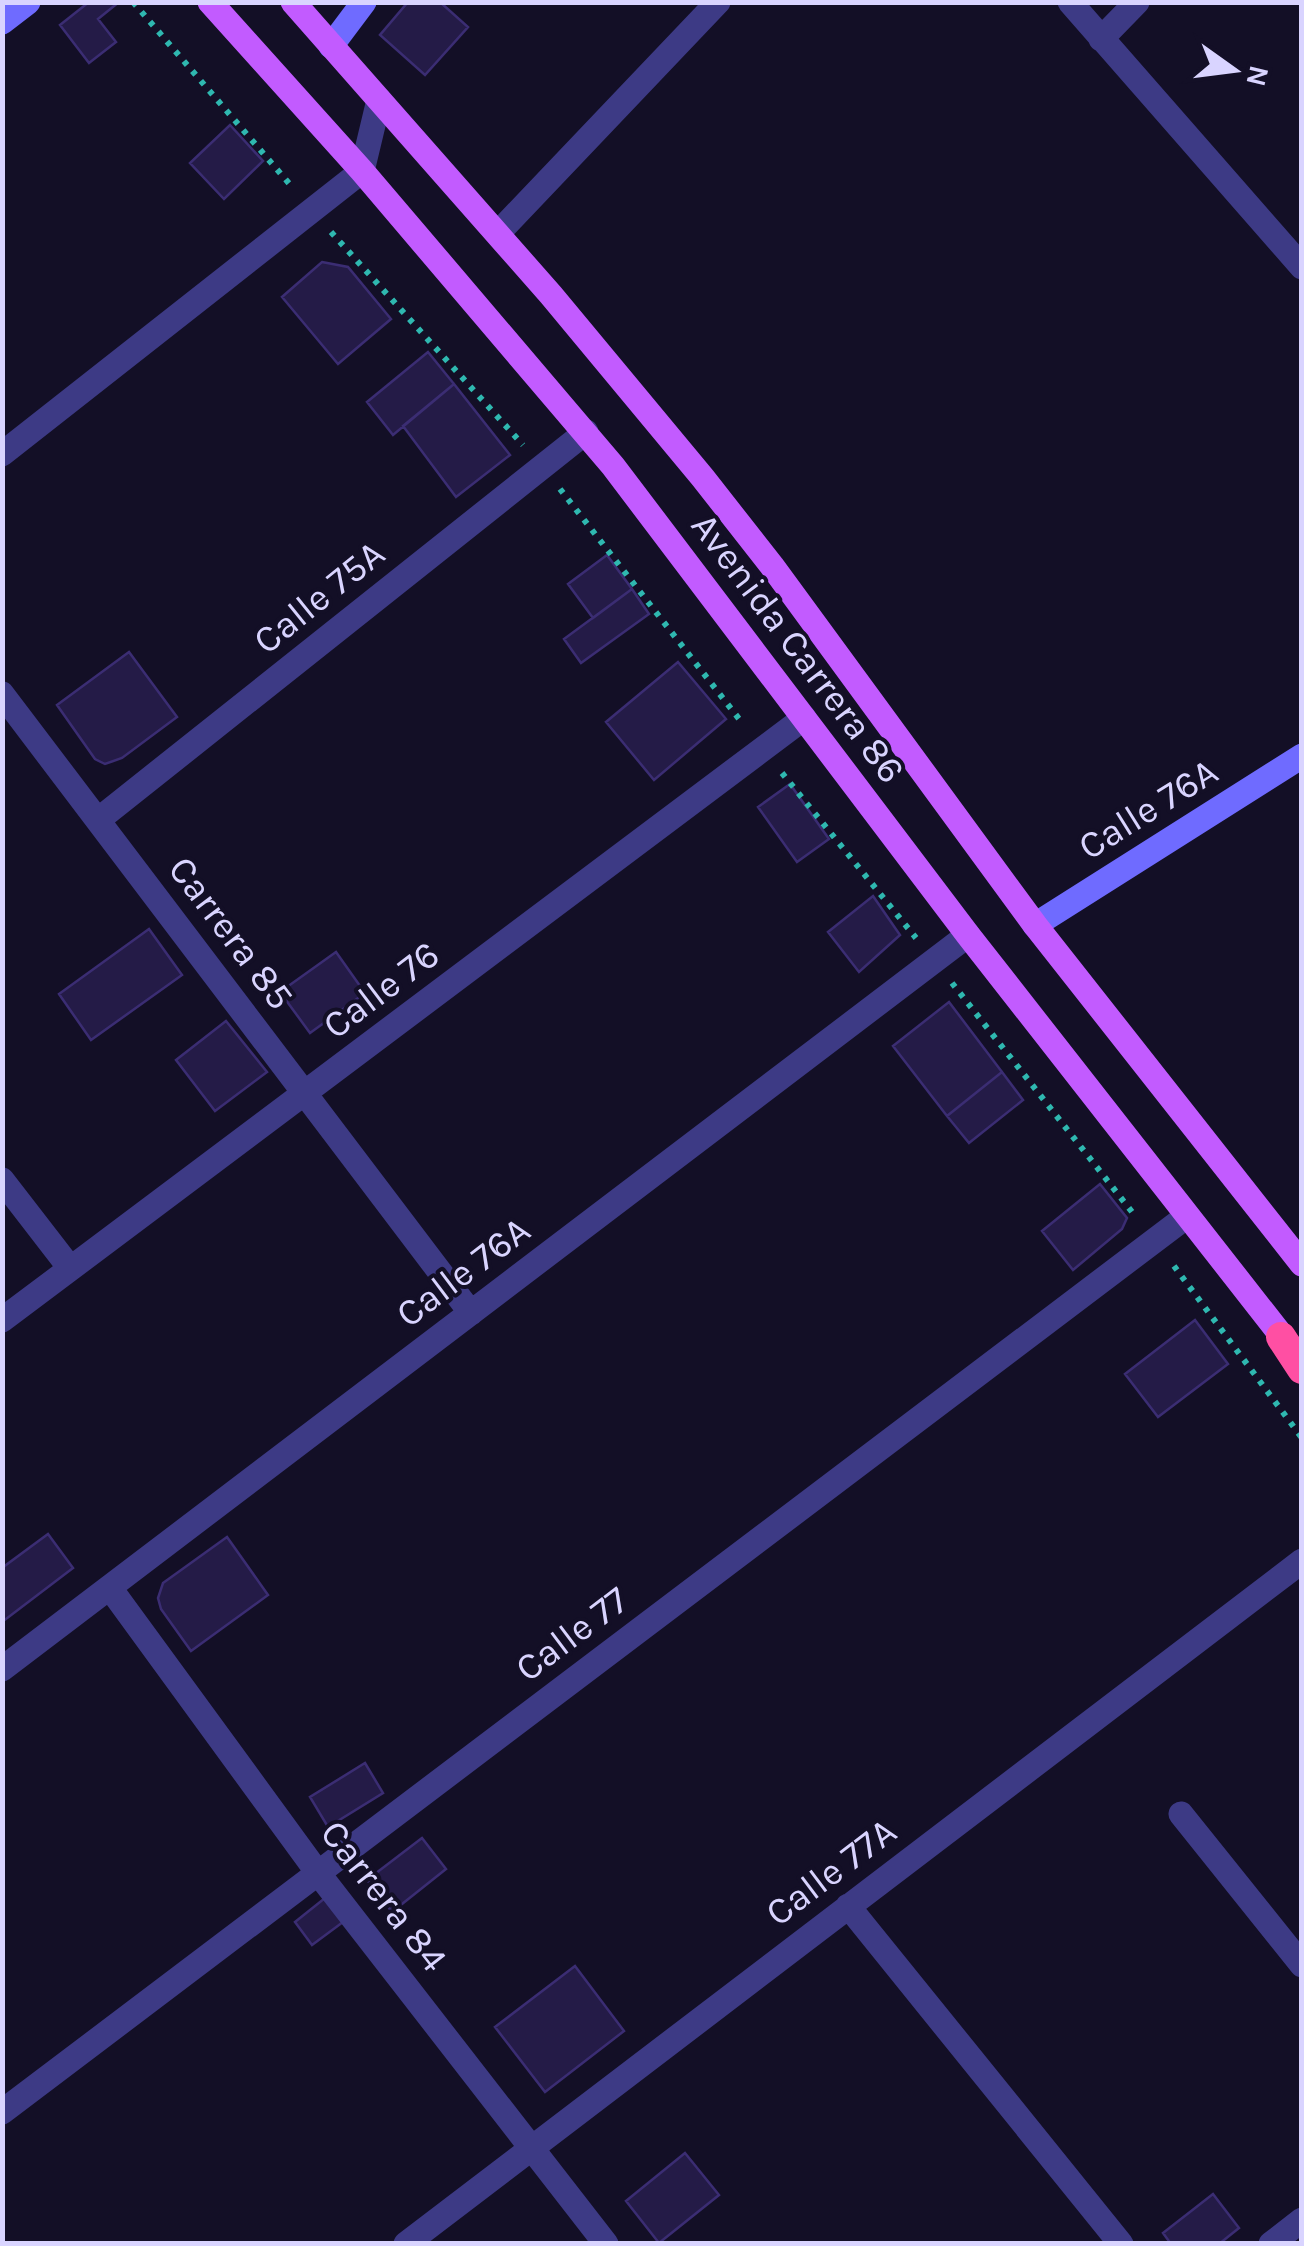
<svg xmlns="http://www.w3.org/2000/svg" width="1304" height="2246" viewBox="0 0 1304 2246" font-family="Karla,sans-serif">
<style>
.building{fill:#241b47;stroke:#3b2d73;stroke-width:2.5}
.lines{fill:none;stroke-linecap:round;stroke-linejoin:round}
.path{stroke:#2fb8b0;stroke-width:6;stroke-dasharray:5 8;stroke-linecap:butt}
.street{stroke:#3d3a85;stroke-width:25}
.secondary{stroke:#6f6bff;stroke-width:25}
.primary{stroke:#c25bff;stroke-width:25}
.highway{stroke:#ff4fa3;stroke-width:30}
.labels{text-anchor:middle;dominant-baseline:central;stroke-width:8;stroke-linejoin:round;paint-order:stroke}
.street-label{font-size:38px;fill:#d9d4ff;stroke:#130f26}
</style>
<rect width="100%" height="100%" fill="#130f26"/>
<path class="building" d="M89,2H119L98,19L116,42L89,63L60,25Z
M408,2H440L468,27L425,75L380,35Z
M230,125L263,161L224,199L190,163Z
M322,262L348,267L391,319L338,364L282,297Z
M428,352L454,384L393,435L367,402Z
M454,384L510,455L456,497L403,426Z
M607,555L632,589L593,618L568,584Z
M632,589L649,614L581,663L564,639Z
M129,652L177,717L122,758L105,764L95,759L57,705Z
M678,662L726,719L654,780L606,722Z
M790,784L829,839L797,862L758,807Z
M873,896L900,935L859,972L828,932Z
M149,929L182,975L91,1040L59,994Z
M336,952L365,993L310,1033L280,992Z
M949,1002L1002,1072L947,1116L893,1046Z
M226,1021L267,1072L215,1111L176,1060Z
M1002,1072L1023,1100L969,1143L947,1116Z
M1100,1184L1127,1218L1122,1229L1073,1270L1042,1231Z
M1195,1320L1228,1364L1158,1417L1125,1374Z
M48,1534L73,1568L2,1622V1568Z
M227,1537L268,1595L191,1651L161,1609L158,1598L163,1583Z
M365,1763L383,1793L328,1827L310,1797Z
M422,1838L446,1869L392,1912L367,1880Z
M325,1898L343,1922L312,1945L295,1922Z
M575,1966L624,2031L545,2092L495,2027Z
M685,2153L719,2195L659,2243L626,2201Z
M1213,2194L1239,2228L1219,2244H1171L1163,2233Z"/>
<g class="lines">
<path class="path" d="M133,2L293,188
M331,232L523,445
M560,489L743,724
M782,773L916,938
M952,983L1136,1217
M1174,1266L1302,1438"/>
<path class="street" d="M1070,2L1302,267
M1101,39L1137,2
M498,233L718,2
M2,454L362,171L379,100
M2,694L471,1313
M98,820L586,432
M2,1180L70,1268
M2,1320L804,718
M110,1588L318,1873L606,2244
M2,1669L968,935
M1181,1814L1302,1965
M848,1906L1121,2244
M2,2112L1187,1216
M406,2244L1302,1561
M1271,2244L1302,2220"/>
<path class="secondary" d="M2,22L28,2
M331,46L364,2
M1035,925L1302,756"/>
<path class="primary" d="M210,2L362,171L613,466L968,935L1292,1349
M293,2L551,295L703,478L772,566L1035,925L1302,1264"/>
<path class="highway" d="M1281,1337L1302,1369"/>
</g>
<g class="labels">
<g class="street-label">
<text transform="translate(319 597) rotate(-39)">Calle 75A</text>
<text transform="translate(798 648) rotate(53)">Avenida Carrera 86</text>
<text transform="translate(1148 809) rotate(-32)">Calle 76A</text>
<text transform="translate(231 933) rotate(53)">Carrera 85</text>
<text transform="translate(381 990) rotate(-37)">Calle 76</text>
<text transform="translate(463 1272) rotate(-37)">Calle 76A</text>
<text transform="translate(572 1634) rotate(-37)">Calle 77</text>
<text transform="translate(831 1872) rotate(-37)">Calle 77A</text>
<text transform="translate(384 1896) rotate(52)">Carrera 84</text>
</g>
</g>
<rect width="1304" height="2246" fill="none" stroke="#d9d4ff" stroke-width="10"/>
<g transform="translate(1234 70) rotate(104)" stroke="#130f26" stroke-width="8" paint-order="stroke">
<path d="M0-8L18 38L0 25L-18 38Z" fill="#d9d4ff"/>
<text y="-15" font-size="28" font-weight="bold" text-anchor="middle" fill="#d9d4ff">N</text>
</g>
</svg>
